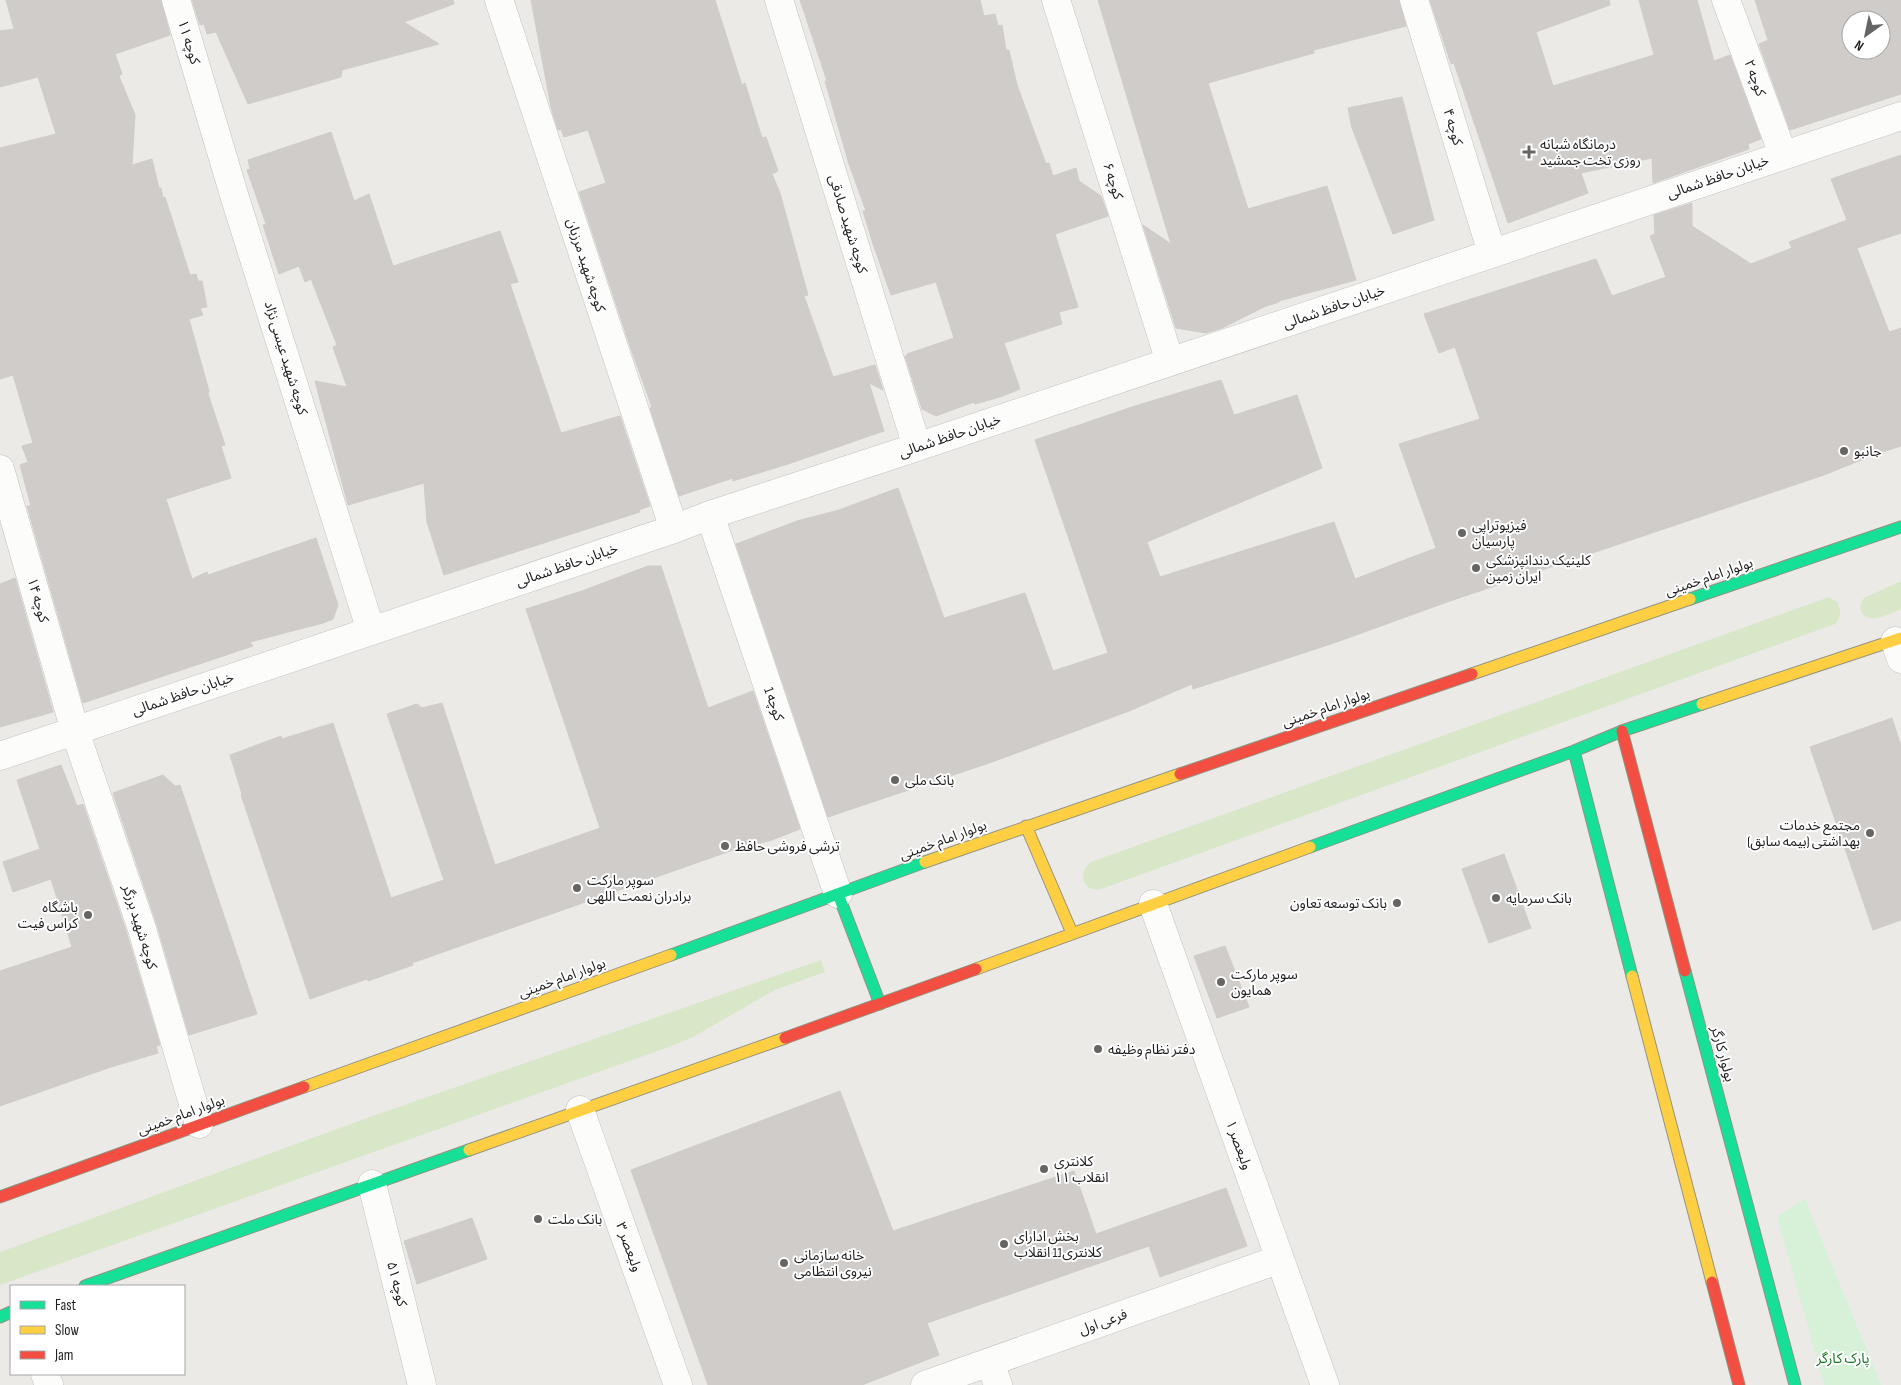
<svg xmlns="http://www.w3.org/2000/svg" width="1901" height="1385" viewBox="0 0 1901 1385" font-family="'Sofia Sans Condensed','Noto Sans Arabic',sans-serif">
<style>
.grass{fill:#d8e7c8}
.park{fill:#d7f0d8}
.building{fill:#cfccca;stroke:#cfccc9;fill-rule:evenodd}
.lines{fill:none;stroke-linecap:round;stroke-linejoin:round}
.street-casing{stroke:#c3c2c1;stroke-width:29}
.fast-casing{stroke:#929481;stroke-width:13}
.slow-casing{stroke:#929481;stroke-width:13}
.jam-casing{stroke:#929481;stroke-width:13}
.street{stroke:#fcfcfb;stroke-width:28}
.fast{stroke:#16e098;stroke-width:11}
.slow{stroke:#ffcf43;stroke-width:11}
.jam{stroke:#f24e42;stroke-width:11}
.poi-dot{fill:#666564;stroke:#fff;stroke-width:2}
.labels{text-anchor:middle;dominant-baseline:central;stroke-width:4;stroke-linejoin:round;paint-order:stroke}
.street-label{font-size:14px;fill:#1e1e1e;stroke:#fff}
.poi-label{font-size:14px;fill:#1e1e1e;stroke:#fff;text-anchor:start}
.park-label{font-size:14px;fill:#157320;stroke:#fff}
</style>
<rect width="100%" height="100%" fill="#eceae7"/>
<path class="grass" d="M1901,581V609C1891,613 1866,627 1861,610C1860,605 1861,602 1864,598Z
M1829,597L1837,602C1841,610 1842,617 1835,624L1101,889C1083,893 1077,873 1091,862Z
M821,960L825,972L775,990L693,1037L669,1047L0,1285V1252L367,1118Z"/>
<path class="park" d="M1805,1199L1881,1385H1824L1777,1216Z"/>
<path class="building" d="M6,0H161L170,35L115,54L122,74L119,76L135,115L132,165L152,159L159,188H161L163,198L165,197L190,275L196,274L198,281H202L207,307L200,308L203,315L189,319L209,391L208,394L225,445L221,446L231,478L166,499L192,579L207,572L208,575L316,538L338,605L333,619L323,623L250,642L253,646L83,703L27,506H31L20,465L28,462L22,446L33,443L13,375L0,379V148L56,134L38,77L0,87V31L14,29Z
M192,0H453L454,4L404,22L439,44L342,70L341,77L248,104L216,32L207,34L204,24L200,25Z
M531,0H715L742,85L745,83L762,138L766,137L778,171L772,174L780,193L808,295L804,296L833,377L875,365L883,390L869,383L884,431L788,464L733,481V478L679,496L650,408L652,407L631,349L579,192L606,183L588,130L564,137L561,129L558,130L551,107Z
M800,0H980L984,16L995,14L998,26L1002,25L1006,50H1009L1017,85L1046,164L1049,163L1053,176L1076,168L1079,181L1101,196L1108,216L1055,234L1078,307L1059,312L1062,324L1004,343L1020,389L1000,397L975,404L974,402L936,416L922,409L905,356L908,355L907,354L954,338L936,282L891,295L873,244L863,211H866L849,164L825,81H827Z
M1098,0H1399L1406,26L1314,50V53L1208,83L1248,209L1327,186L1356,280L1279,301V302L1264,307L1222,328L1206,333L1176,328L1143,225L1171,244Z
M1430,0H1609L1610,5L1536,32L1553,86L1654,55L1639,0H1697L1714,61L1730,55L1761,139L1748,144L1749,149L1653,183L1652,158L1581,173L1588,193L1508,223L1454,63L1451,64Z
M1755,0H1901V94L1790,130L1759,44L1768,40ZM1851,20H1881V50H1851Z
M1402,97L1434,220L1393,234L1352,128L1348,108Z
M331,132L354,201L369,194L393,266L500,231L518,282L510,284L561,433L620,416L650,506L639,510L640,512L444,575L427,522L424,483L348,505L315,381L347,387L333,347L337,345L311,279L305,282L299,266L279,274L263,225L266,224L247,170L250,169L248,160Z
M1901,155V233L1857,248L1889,332L1901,328V446L1876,454L1824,475L1450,601L1334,643L1193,689L1192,684L1129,711L995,761L828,817L736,544L797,521L839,510L898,488L944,618L1025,593L1053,671L1108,653L1035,440L1135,406L1221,380L1234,415L1297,395L1322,468L1147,542L1160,577L1334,522L1355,579L1436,548L1399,444L1480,419L1455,347L1439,353L1424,314L1596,259L1612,296L1666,277L1650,236L1655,234L1654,215L1692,203V226L1751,264L1792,248L1789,242L1847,220L1831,179Z
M648,566H661L708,708L753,691L800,829L772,840L753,845V843L412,963L413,965L368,981L367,979L310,999L241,795L242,794L230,755L281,736L282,739L333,723L391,898L444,880L387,714L417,704L422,708L442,703L495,865L600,828L526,609L582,591Z
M15,578L53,712L0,727V584Z
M1892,718L1901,746V920L1873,930L1810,747Z
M61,765L77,806L83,804L127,934L160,1045L156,1046L158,1053L111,1067L0,1106V971L72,947L51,879L13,892L3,862L40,849L17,780Z
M163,775L175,786L180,785L257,1014L189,1035L157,925L113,793Z
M1504,854L1531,928L1489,943L1462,869Z
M1225,946L1249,1007L1217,1018L1194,956Z
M840,1091L893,1231L1074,1171L1096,1234L1226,1188L1247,1246L1160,1277L1149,1246L927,1323L939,1355L862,1385H708L631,1170Z
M472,1218L487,1259L417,1284L404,1241Z"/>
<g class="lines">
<defs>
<path id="street" d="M176,0L235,198L371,631
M499,0L674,529
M779,0L917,447
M1056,0L1170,362
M1414,0L1492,253
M1726,0L1783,155
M0,469L75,731L142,929L199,1124
M710,515L838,894
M1895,641L1901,659
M0,756L674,529L710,515L917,447L1901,116
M1153,904L1325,1385
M580,1110L678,1385
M372,1184L422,1385
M990,1362L998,1385
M45,1374L49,1385
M925,1385L1280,1259"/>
<path id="fast" d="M1690,599L1901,527
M1574,751L1632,976
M1310,847L1574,751L1622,731L1702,704
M838,894L880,1004
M671,955L925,862
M1685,971L1795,1385
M85,1286L469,1150
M0,1317L11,1312"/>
<path id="slow" d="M1472,674L1690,599
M1702,704L1901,638
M1026,826L1072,933
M925,862L1180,774
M976,969L1310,847
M1632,976L1712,1282
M304,1087L671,955
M469,1150L785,1038"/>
<path id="jam" d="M1622,731L1685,971
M1180,774L1472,674
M785,1038L976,969
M0,1197L304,1087
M1712,1282L1739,1385"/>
</defs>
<use href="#street" class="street-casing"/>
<use href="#fast" class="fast-casing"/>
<use href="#slow" class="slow-casing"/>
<use href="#jam" class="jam-casing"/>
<use href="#street" class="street"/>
<use href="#fast" class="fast"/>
<use href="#slow" class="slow"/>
<use href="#jam" class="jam"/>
</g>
<g class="poi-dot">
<path d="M1526.5 144.5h5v5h5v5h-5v5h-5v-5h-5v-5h5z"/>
<circle cx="1844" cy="451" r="5"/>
<circle cx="1462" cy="533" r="5"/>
<circle cx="1476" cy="568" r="5"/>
<circle cx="895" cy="780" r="5"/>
<circle cx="1870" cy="833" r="5"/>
<circle cx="725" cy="846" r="5"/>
<circle cx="577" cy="888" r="5"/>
<circle cx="1496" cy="898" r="5"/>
<circle cx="1397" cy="903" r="5"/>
<circle cx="88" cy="915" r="5"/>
<circle cx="1221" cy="982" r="5"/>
<circle cx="1098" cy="1049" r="5"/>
<circle cx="1044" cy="1169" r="5"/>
<circle cx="538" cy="1219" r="5"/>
<circle cx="1004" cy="1244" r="5"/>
<circle cx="784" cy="1263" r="5"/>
</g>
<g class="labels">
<g class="street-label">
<text transform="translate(189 42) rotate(73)">کوچه ۱۱</text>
<text transform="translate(1755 78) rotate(70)">کوچه ۲</text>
<text transform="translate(1453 127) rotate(73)">کوچه ۴</text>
<text transform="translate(1718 177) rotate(-19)">خیابان حافظ شمالی</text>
<text transform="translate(1113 181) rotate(72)">کوچه ۶</text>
<text transform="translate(848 224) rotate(73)">کوچه شهید صادقی</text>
<text transform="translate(586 265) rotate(72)">کوچه شهید مرزبان</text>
<text transform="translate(1334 307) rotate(-19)">خیابان حافظ شمالی</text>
<text transform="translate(286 358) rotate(73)">کوچه شهید عیسی نژاد</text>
<text transform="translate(950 436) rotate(-19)">خیابان حافظ شمالی</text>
<text transform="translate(567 565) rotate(-19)">خیابان حافظ شمالی</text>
<text transform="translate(1709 577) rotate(-19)">بولوار امام خمینی</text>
<text transform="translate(38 600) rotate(74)">کوچه ۱۴</text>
<text transform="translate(183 694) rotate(-19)">خیابان حافظ شمالی</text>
<text transform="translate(774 704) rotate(71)">کوچه 1</text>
<text transform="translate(1326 708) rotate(-19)">بولوار امام خمینی</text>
<text transform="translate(943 840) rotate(-20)">بولوار امام خمینی</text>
<text transform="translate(140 927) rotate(73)">کوچه شهید برزگر</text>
<text transform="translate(562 978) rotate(-20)">بولوار امام خمینی</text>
<text transform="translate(1723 1054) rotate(75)">بولوار کارگر</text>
<text transform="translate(181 1115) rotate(-20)">بولوار امام خمینی</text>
<text transform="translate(1239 1145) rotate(70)">ولیعصر ۱</text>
<text transform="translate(629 1247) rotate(70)">ولیعصر ۳</text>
<text transform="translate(397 1284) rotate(76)">کوچه ۵۱</text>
<text transform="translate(1103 1322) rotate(-20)">فرعی اول</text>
</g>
<g class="poi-label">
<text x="1540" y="144">درمانگاه شبانه<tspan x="1540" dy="16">روزی تخت جمشید</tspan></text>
<text x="1854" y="451">جانبو</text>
<text x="1472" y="525">فیزیوتراپی<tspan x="1472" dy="16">پارسیان</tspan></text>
<text x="1486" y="560">کلینیک دندانپزشکی<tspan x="1486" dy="16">ایران زمین</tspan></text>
<text x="905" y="780">بانک ملی</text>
<text x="1860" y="825" text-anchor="end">مجتمع خدمات<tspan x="1860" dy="16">بهداشتی (بیمه سابق)</tspan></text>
<text x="735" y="846">ترشی فروشی حافظ</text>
<text x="587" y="880">سوپر مارکت<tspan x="587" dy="16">برادران نعمت اللهی</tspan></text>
<text x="1506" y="898">بانک سرمایه</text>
<text x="1387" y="903" text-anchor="end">بانک توسعه تعاون</text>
<text x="78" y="907" text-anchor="end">باشگاه<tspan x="78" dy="16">کراس فیت</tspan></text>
<text x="1231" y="974">سوپر مارکت<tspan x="1231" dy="16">همایون</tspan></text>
<text x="1108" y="1049">دفتر نظام وظیفه</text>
<text x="1054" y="1161">کلانتری<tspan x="1054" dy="16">۱۱ انقلاب</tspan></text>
<text x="548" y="1219">بانک ملت</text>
<text x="1014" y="1236">بخش ادارای<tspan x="1014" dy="16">کلانتری11 انقلاب</tspan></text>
<text x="794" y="1255">خانه سازمانی<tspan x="794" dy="16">نیروی انتظامی</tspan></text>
</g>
<g class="park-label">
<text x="1843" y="1358">پارک کارگر</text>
</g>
</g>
<rect x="10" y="1285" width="175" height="90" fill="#ffffff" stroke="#a5a5a5"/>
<rect x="20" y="1301" width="25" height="8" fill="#16e098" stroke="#a5a5a5"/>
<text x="55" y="1310" font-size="15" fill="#1e1e1e">Fast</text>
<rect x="20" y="1326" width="25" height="8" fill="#ffcf43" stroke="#a5a5a5"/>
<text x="55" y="1335" font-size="15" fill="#1e1e1e">Slow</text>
<rect x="20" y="1351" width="25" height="8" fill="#f24e42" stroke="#a5a5a5"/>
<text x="55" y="1360" font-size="15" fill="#1e1e1e">Jam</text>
<g transform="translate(1866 35) rotate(213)"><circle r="24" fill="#ffffff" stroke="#a5a5a5"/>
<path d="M0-4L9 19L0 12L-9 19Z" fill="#666564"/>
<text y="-8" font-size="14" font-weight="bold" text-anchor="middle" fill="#1e1e1e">N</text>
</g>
</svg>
